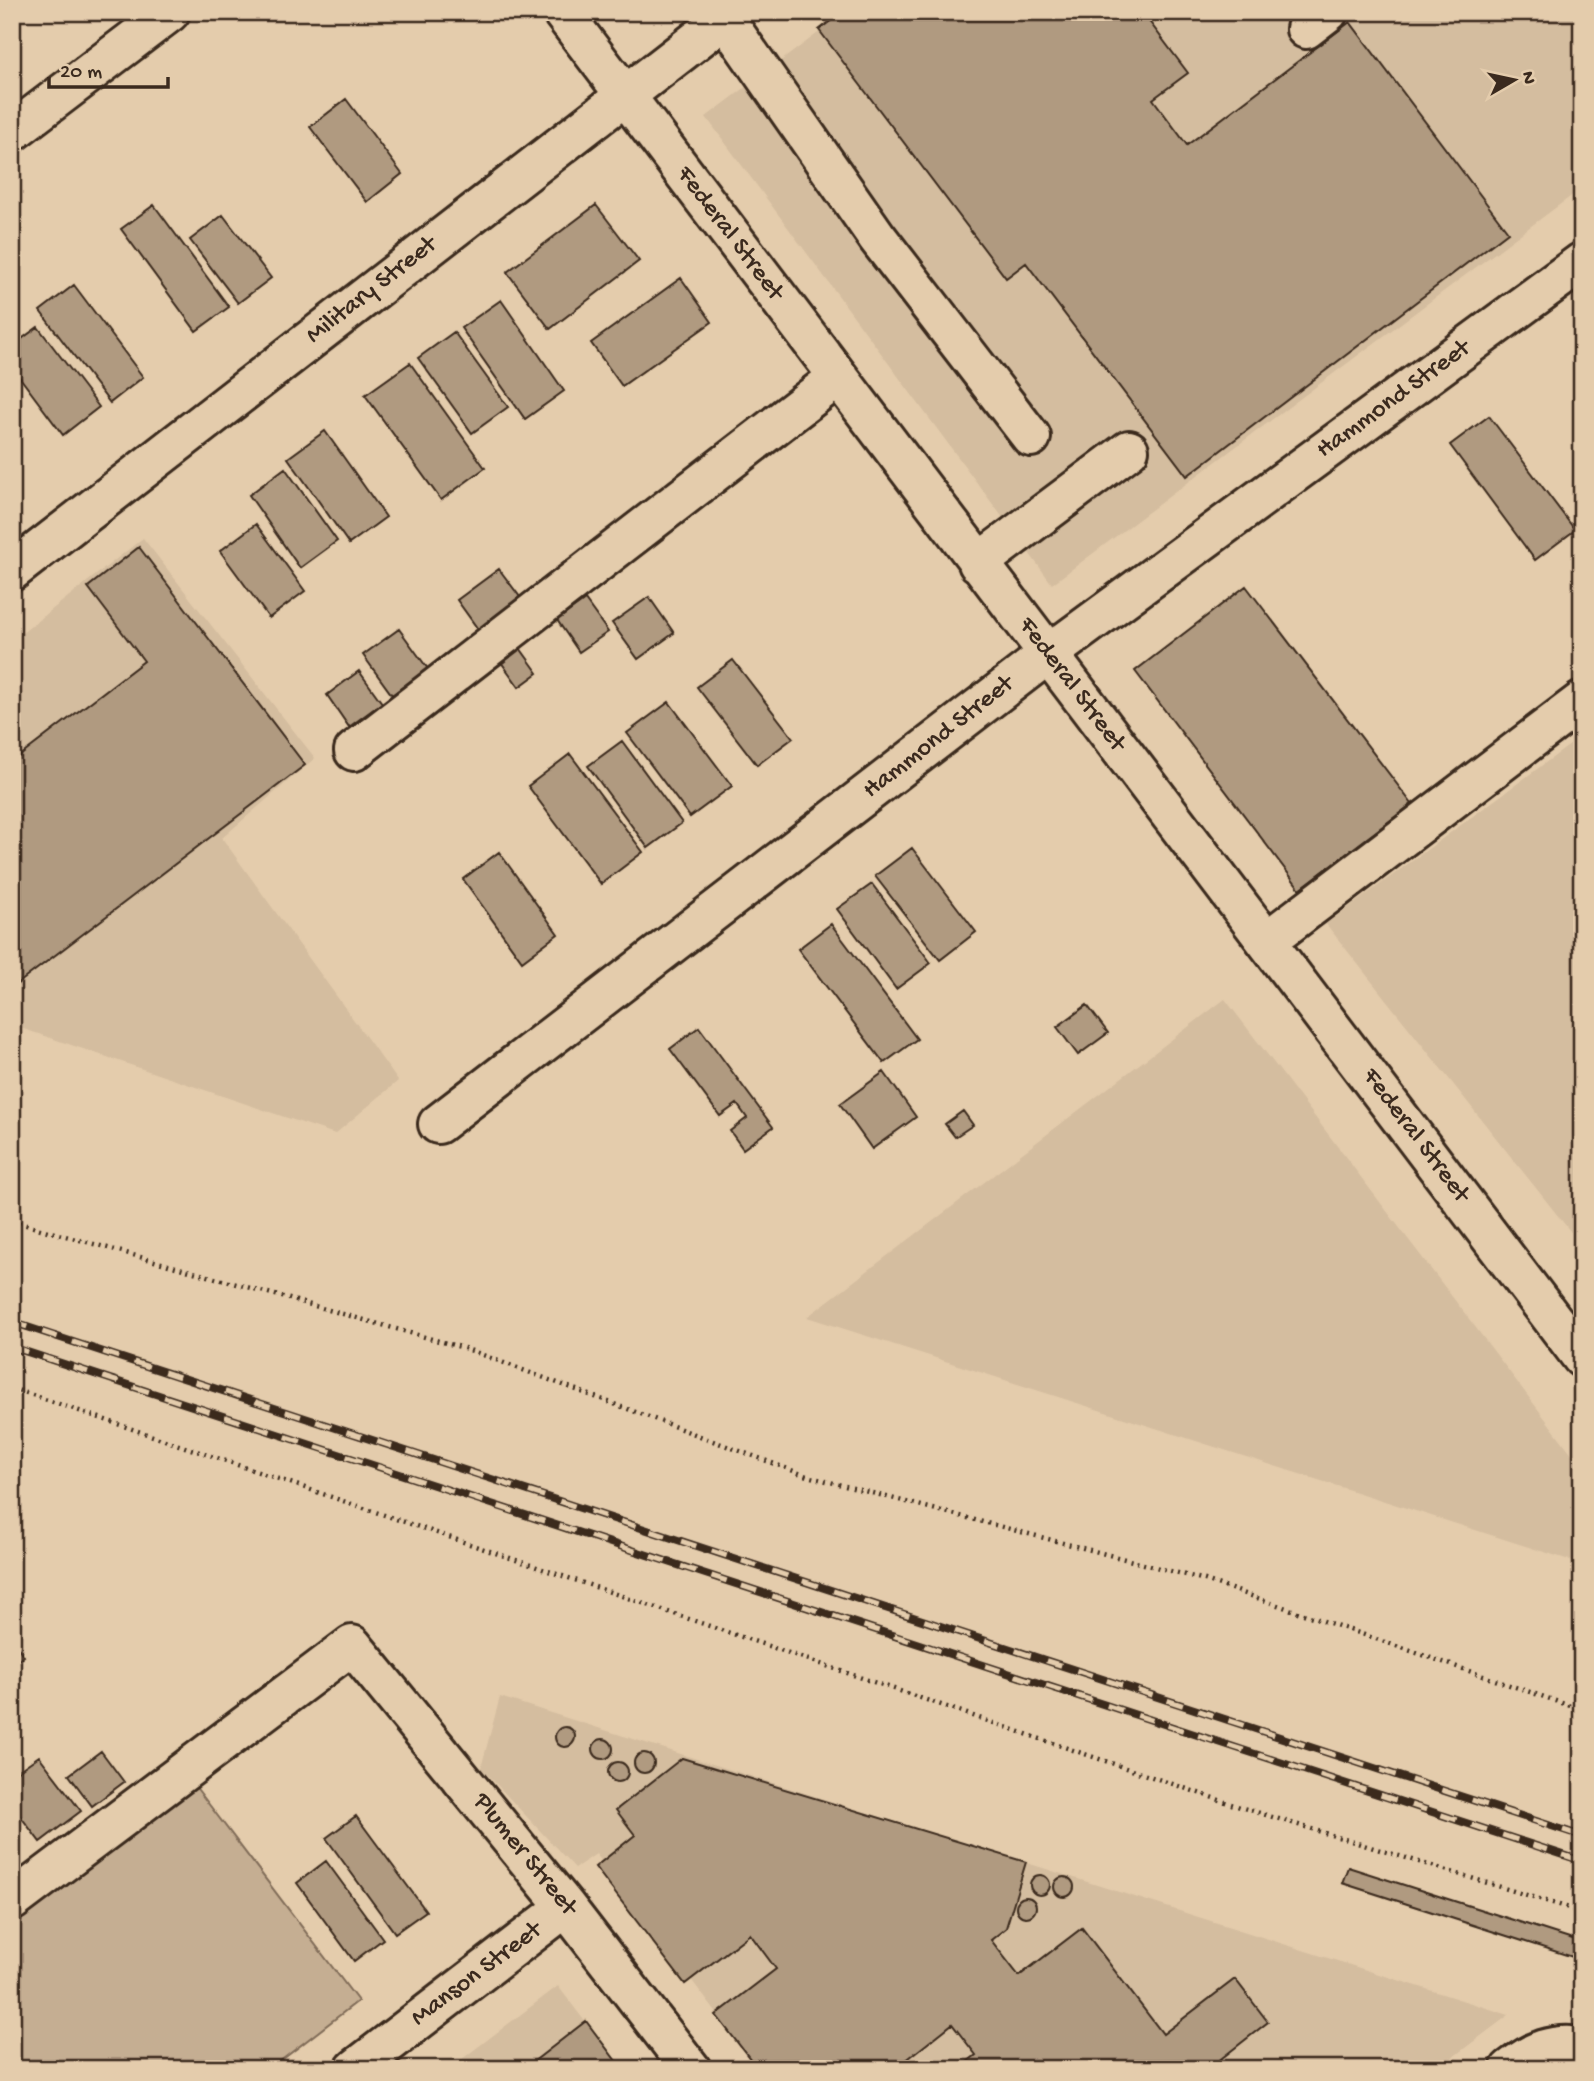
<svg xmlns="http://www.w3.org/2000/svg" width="1594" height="2081" viewBox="0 0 1594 2081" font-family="'Gochi Hand',sans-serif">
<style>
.built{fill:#d4bd9f}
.green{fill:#c5ae92;stroke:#806c58;stroke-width:2}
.building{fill:#b09a80;stroke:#3b2a1e;stroke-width:2}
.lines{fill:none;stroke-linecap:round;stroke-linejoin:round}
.minor-casing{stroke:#3b2a1e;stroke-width:44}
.path{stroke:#3b2a1e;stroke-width:4.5;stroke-dasharray:2 5;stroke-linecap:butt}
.minor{stroke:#e4ccac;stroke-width:38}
.rail-casing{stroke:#3b2a1e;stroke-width:8}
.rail{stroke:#e4ccac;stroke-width:5;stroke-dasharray:16;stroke-linecap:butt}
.labels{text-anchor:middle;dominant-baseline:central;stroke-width:5;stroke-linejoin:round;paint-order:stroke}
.street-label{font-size:26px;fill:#3b2a1e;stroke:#e4ccac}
</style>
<rect width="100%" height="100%" fill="#e4ccac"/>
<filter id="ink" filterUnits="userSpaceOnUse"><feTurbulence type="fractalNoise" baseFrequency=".0143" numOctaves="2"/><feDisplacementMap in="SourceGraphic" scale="14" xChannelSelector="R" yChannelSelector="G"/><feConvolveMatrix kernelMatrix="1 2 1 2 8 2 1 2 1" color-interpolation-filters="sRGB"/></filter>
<g filter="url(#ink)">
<path class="built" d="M846,12H1582V188L1052,584L706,117Z
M143,538L315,758L222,838L398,1081L335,1134L12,1025V641Z
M1582,736V1246L1326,924Z
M1225,999L1582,1467V1564L807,1317Z
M500,1697L1509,2015L1437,2069H759L596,1854L575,1868L481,1768Z
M558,1986L621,2069H449Z"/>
<path class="green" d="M195,1786L358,2001L270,2069H12V1925Z"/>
<path class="building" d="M842,12H1142L1188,73L1153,99L1187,145L1350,22L1508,232L1187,476L1026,263L1006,278L819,30Z
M346,99L402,174L367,202L310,127Z
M154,205L229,307L196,331L121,229Z
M596,205L639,261L550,329L507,272Z
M223,215L271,278L238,303L190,240Z
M681,278L712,322L622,386L591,343Z
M74,285L143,377L110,403L40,311Z
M501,300L564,391L525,419L461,328Z
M38,327L99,407L63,435L12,367V346Z
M454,332L508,407L472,433L418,358Z
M410,363L485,468L441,500L365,395Z
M1489,416L1575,530L1535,560L1450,445Z
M325,431L386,517L349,544L288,458Z
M285,468L337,541L300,568L249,495Z
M256,524L305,591L269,618L220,551Z
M139,547L305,765L12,988V762L144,661L88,587Z
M499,569L523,601L480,632L457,600Z
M1246,586L1412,804L1300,889L1135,671Z
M649,597L674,633L638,659L612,623Z
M585,600L608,632L579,652L557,620Z
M399,629L428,669L392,695L363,655Z
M520,648L538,673L519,687L501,662Z
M733,660L793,738L757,765L697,687Z
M359,671L382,703L349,727L327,695Z
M669,702L732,786L690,817L627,733Z
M622,741L682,823L648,848L588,766Z
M570,754L643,852L601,884L528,786Z
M912,848L976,932L940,960L875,876Z
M499,852L558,934L522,961L463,879Z
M872,884L931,963L896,989L837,909Z
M831,924L917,1039L884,1063L798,949Z
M1087,1005L1108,1033L1078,1055L1057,1027Z
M699,1027L773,1127L743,1149L730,1131L747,1118L737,1104L720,1116L670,1049Z
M884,1072L916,1117L872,1149L840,1104Z
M963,1111L973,1125L955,1137L945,1124Z
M12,1639L24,1656L12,1665Z
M555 1737a10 10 0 1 1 20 0a10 10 0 1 1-20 0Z
M593 1749a10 10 0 1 1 20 0a10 10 0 1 1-20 0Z
M101,1751L124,1782L92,1806L69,1775Z
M634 1763a10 10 0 1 1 20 0a10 10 0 1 1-20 0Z
M39,1756L81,1811L40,1842L12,1805V1775Z
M682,1758L1026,1862L1006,1928L991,1940L1019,1976L1082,1928L1163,2034L1235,1979L1268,2022L1208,2069H958L976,2055L952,2024L895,2069H758L716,2015L776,1969L750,1934L685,1984L595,1867L635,1835L616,1810Z
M608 1772a10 10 0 1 1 20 0a10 10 0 1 1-20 0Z
M356,1816L426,1911L395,1933L326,1838Z
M326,1861L383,1939L354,1961L297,1883Z
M1348,1867L1582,1942V1960L1342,1883Z
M1030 1885a10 10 0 1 1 20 0a10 10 0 1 1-20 0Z
M1054 1887a10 10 0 1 1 20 0a10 10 0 1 1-20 0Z
M1016 1907a10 10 0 1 1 20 0a10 10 0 1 1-20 0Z
M586,2021L622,2069H524Z"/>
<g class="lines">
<defs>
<path id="minor" d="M562,12L1582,1358
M725,19L877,237L1031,437
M1306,29L1328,12
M12,132L170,12
M978,563L1129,450
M12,571L733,12
M354,751L837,378
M1268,940L1582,701
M438,1124L1047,655L1582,262
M12,1901L352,1645L566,1907L691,2069
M355,2069L566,1907
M1510,2069C1533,2051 1553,2042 1582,2047"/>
</defs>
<use href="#minor" class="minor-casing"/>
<path class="path" d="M12,1221L464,1348L807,1476L1205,1580L1582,1710
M12,1388L1240,1807L1582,1912"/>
<use href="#minor" class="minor"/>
<defs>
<path id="rail" d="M12,1322L1582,1836
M12,1347L1582,1861"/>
</defs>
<use href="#rail" class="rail-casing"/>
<use href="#rail" class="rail"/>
</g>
</g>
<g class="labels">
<g class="street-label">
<text transform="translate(729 234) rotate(53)">Federal Street</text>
<text transform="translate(372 291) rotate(-38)">Military Street</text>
<text transform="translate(1394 400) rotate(-36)">Hammond Street</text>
<text transform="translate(1071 685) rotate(53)">Federal Street</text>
<text transform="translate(939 738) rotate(-38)">Hammond Street</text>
<text transform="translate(1415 1136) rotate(53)">Federal Street</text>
<text transform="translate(524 1855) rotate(51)">Plumer Street</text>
<text transform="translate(477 1975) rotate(-37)">Manson Street</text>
</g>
</g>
<rect width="1594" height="2081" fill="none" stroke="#e4ccac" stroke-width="42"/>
<rect x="21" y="21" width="1552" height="2039" fill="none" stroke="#3b2a1e" stroke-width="2.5" filter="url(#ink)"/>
<g transform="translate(1514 80) rotate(81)" stroke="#e4ccac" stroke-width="5" paint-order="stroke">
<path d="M0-5L12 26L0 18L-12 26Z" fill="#3b2a1e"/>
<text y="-10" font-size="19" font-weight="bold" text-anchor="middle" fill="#3b2a1e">N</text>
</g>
<path d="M49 77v10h119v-10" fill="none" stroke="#3b2a1e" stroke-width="3.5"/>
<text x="60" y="77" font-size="21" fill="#3b2a1e" stroke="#e4ccac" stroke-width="5" paint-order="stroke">20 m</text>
</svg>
